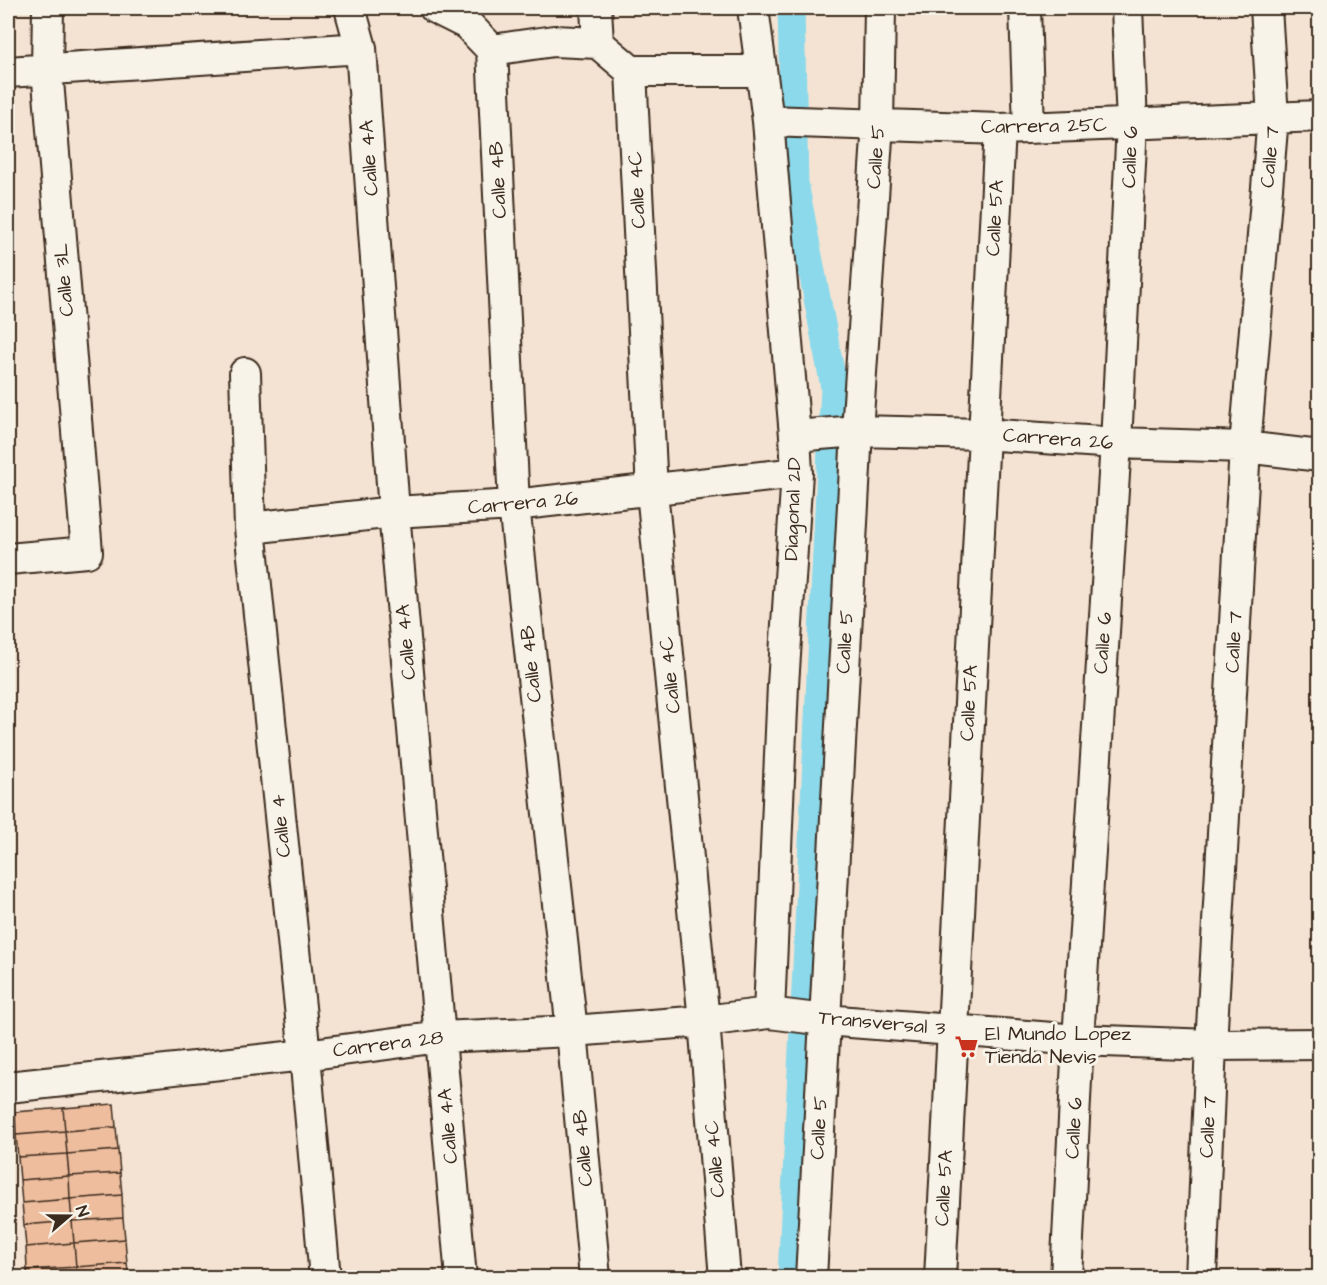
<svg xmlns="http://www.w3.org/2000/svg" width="1327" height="1285" viewBox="0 0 1327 1285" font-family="'Architects Daughter',sans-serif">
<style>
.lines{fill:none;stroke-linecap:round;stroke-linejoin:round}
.canal{stroke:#8bd9eb;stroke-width:27}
.building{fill:#edbd9d;stroke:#3b2a1e;stroke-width:1.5}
.minor-casing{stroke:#3b2a1e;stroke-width:34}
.minor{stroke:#f7f3e8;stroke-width:30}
.labels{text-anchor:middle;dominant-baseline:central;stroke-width:6;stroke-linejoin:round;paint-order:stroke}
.street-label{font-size:20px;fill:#3b2a1e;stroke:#f7f3e8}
.poi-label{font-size:20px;fill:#3b2a1e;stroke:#f7f3e8;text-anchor:start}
</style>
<rect width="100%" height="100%" fill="#f4e3d2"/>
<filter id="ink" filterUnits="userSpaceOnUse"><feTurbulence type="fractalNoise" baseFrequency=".0167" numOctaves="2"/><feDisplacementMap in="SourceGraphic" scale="12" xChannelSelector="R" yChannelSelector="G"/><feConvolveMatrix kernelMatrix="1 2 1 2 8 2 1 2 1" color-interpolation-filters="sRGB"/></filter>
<g filter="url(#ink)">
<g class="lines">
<path class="canal" d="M791,8L795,183L834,387L791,1278"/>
</g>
<path class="building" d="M114,1104L116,1127L65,1131L63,1108Z
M63,1108L65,1131L16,1135L15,1112Z
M116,1127L118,1150L67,1154L65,1131Z
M65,1131L67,1154L18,1157L16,1135Z
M118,1150L120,1173L69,1176L67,1154Z
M67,1154L69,1176L20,1180L18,1157Z
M120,1173L122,1195L70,1199L69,1176Z
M69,1176L70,1199L22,1203L20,1180Z
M122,1195L123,1218L72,1221L70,1199Z
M70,1199L72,1221L24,1225L22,1203Z
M123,1218L125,1239L74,1243L72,1221Z
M72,1221L74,1243L26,1247L24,1225Z
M125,1239L127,1263L76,1267L74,1243Z
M74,1243L76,1267L27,1270L26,1247Z
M127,1263L129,1278H77L76,1267Z
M76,1267L77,1278H28L27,1270Z"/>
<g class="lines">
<defs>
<path id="minor" d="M350,8L361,48L394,512L461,1278
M435,8L467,24L492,50L554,41L598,43L631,71H761
M596,8L598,43
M753,8L768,121L795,436L797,473L783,685L769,1013
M1025,8L1029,128
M492,50L514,505L572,1031L595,1278
M631,71L652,491L704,1021L725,1278
M8,72L361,48
M768,121L1000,129L1320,116
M245,373L250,528L305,1055L325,1278
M795,436L857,431L983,434L1116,443L1245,447L1320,456
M250,528L394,512L514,505L797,473
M8,559L87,552L47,69L48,8
M8,1087L305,1055L440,1037L572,1031L704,1021L769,1013L825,1020L1078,1040L1211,1045L1320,1044
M811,1278L857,431L878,124L880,8
M940,1278L1000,129
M1066,1278L1078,1040L1116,443L1132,124L1127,8
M1201,1278L1211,1045L1245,447L1273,117L1266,8"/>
</defs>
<use href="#minor" class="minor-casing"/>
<use href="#minor" class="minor"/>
</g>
</g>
<defs>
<symbol id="supermarket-bare" viewBox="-9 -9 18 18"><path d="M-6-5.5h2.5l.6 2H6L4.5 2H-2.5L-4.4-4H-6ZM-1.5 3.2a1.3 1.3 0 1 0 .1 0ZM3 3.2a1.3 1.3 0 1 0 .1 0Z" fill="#c8321e" stroke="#f7f3e8" stroke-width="2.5" paint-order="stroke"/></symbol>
</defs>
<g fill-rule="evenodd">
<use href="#supermarket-bare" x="950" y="1030" width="33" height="33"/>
</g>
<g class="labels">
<g class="street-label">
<text transform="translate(1044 126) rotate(-1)">Carrera 25C</text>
<text transform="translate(876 157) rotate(-86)">Calle 5</text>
<text transform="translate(1130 157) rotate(-88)">Calle 6</text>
<text transform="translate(1270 157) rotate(-85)">Calle 7</text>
<text transform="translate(369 158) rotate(-94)">Calle 4A</text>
<text transform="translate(498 180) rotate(-93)">Calle 4B</text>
<text transform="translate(637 190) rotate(-93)">Calle 4C</text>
<text transform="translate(995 218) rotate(-87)">Calle 5A</text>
<text transform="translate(64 280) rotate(-95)">Calle 3L</text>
<text transform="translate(1058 439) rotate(4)">Carrera 26</text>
<text transform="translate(523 503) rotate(-5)">Carrera 26</text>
<text transform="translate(793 509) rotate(-88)">Diagonal 2D</text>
<text transform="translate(406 642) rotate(-95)">Calle 4A</text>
<text transform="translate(845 642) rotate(-87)">Calle 5</text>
<text transform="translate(1234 642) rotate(-87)">Calle 7</text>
<text transform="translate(1103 643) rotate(-86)">Calle 6</text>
<text transform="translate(531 664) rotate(-96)">Calle 4B</text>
<text transform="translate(670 675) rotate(-96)">Calle 4C</text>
<text transform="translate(969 703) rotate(-87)">Calle 5A</text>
<text transform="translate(281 826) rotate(-96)">Calle 4</text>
<text transform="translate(882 1023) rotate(5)">Transversal 3</text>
<text transform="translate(388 1044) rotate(-7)">Carrera 28</text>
<text transform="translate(448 1126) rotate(-95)">Calle 4A</text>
<text transform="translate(1208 1127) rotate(-87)">Calle 7</text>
<text transform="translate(819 1128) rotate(-87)">Calle 5</text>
<text transform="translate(1074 1128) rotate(-87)">Calle 6</text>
<text transform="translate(583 1148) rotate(-95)">Calle 4B</text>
<text transform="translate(715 1159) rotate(-95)">Calle 4C</text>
<text transform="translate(944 1188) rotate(-87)">Calle 5A</text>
</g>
<g class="poi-label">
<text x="985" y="1034">El Mundo Lopez<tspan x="985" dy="23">Tienda Nevis</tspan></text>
</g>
</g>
<rect width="1327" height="1285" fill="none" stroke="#f7f3e8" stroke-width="30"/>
<rect x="15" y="15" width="1297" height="1255" fill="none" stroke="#3b2a1e" stroke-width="2" filter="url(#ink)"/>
<g transform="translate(69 1216) rotate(70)" stroke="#f7f3e8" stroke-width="4.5" paint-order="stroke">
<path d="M0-4.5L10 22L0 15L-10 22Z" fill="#3b2a1e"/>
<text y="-9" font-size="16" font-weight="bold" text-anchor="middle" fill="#3b2a1e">N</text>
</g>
</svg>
